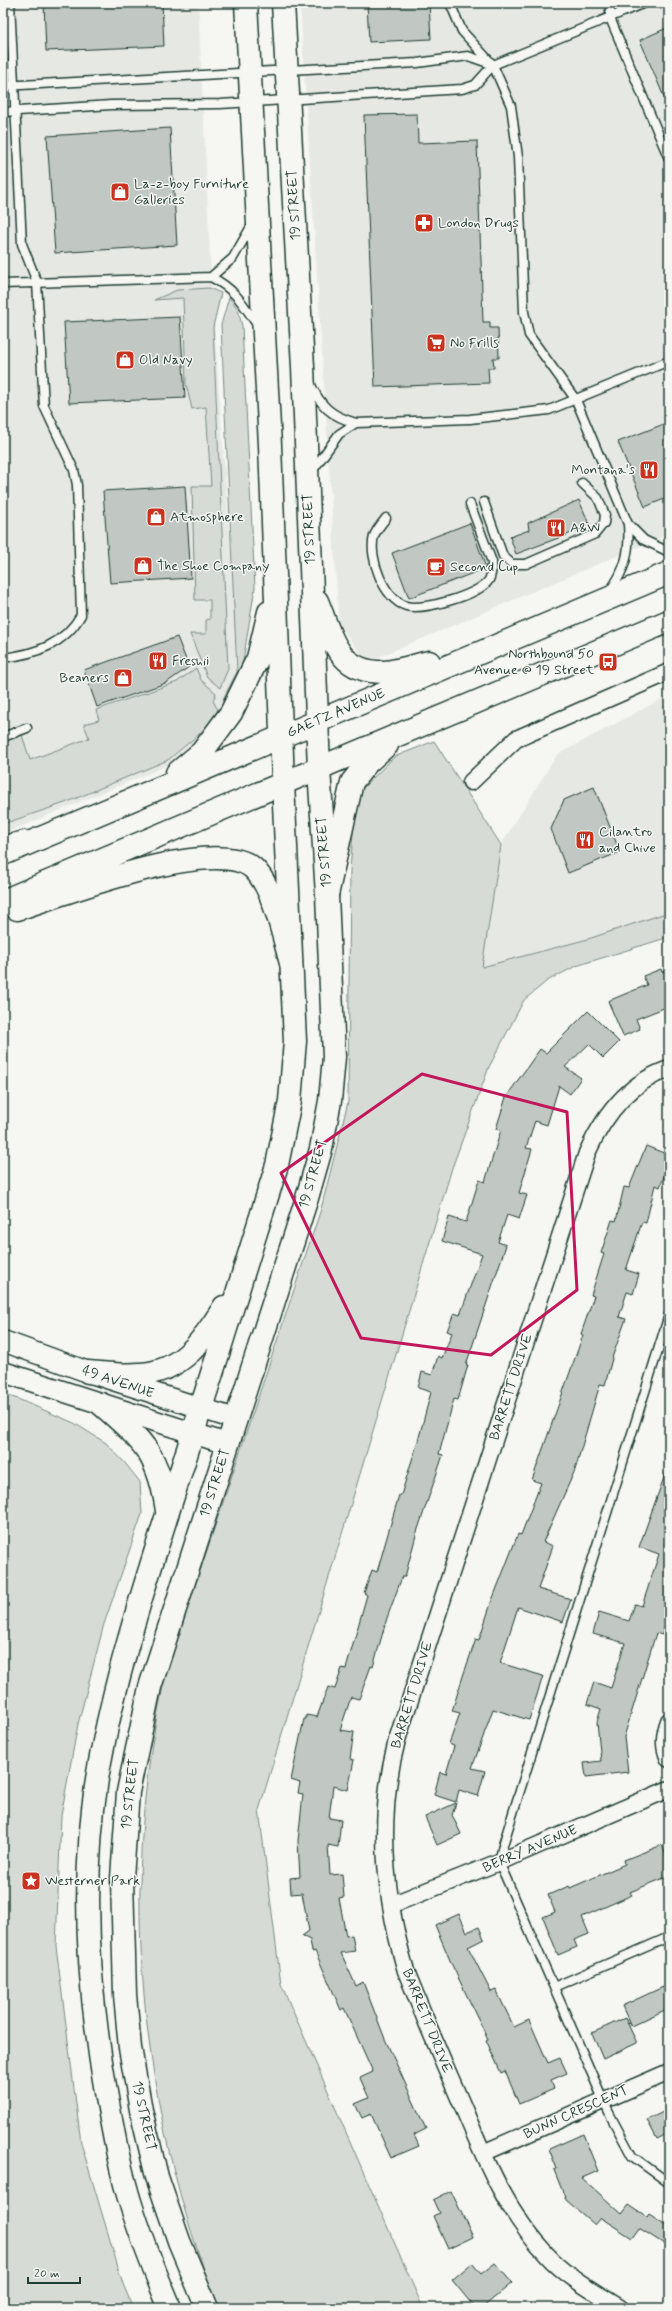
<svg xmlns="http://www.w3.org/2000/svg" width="672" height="2311" viewBox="0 0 672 2311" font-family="Mynerve,sans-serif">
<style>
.built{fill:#e6e8e4}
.green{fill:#d6dbd6;stroke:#7a8c85}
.building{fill:#c1c8c3;stroke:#1f3d34}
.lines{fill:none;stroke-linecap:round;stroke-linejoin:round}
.service-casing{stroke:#1f3d34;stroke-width:11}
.minor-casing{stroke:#1f3d34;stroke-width:19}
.tertiary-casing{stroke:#1f3d34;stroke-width:23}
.secondary-casing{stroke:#1f3d34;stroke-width:25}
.primary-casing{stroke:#1f3d34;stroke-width:25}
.service{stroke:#f6f6f2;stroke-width:8}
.minor{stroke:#f6f6f2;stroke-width:16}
.tertiary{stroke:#f6f6f2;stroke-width:20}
.secondary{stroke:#f6f6f2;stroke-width:22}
.primary{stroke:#f6f6f2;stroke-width:22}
.marked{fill:none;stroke:#c2185b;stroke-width:3;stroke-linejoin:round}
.labels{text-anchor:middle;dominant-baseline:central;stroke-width:3;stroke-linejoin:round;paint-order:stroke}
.poi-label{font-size:14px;fill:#1f3d34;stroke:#f6f6f2;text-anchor:start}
.street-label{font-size:14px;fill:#1f3d34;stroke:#f6f6f2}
</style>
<rect width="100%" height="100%" fill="#f6f6f2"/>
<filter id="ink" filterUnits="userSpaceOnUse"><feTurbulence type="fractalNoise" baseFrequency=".025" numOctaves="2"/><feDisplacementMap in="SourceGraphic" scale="8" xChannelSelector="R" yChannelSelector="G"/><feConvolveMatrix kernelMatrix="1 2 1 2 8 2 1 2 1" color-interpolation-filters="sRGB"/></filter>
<g filter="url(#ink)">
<path class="built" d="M3,3H198L211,277L235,614L236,692L217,723L171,764L3,834Z
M300,3H669V534L367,662L339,625Z
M669,695V912L588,939L482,967L501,845L557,755Z"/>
<path class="green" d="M209,288L221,293L213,327L228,669L220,688L207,677L190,634H206V620L210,619V600H195L192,486H211L206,407L192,409L186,384L183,298L154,300L177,290Z
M229,297L238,309L242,326L255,588L241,673L227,701L223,699L237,672L221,325Z
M196,668L201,680L216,693L213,701L218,710L204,730L168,760L65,803L3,824V742L22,735L30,760L89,738L84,724L99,720L96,710L177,682Z
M434,741L501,845L482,967L588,939L669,912V937L576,966L547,981L524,1000L489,1067L452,1168L259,1810L281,1984L423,2308H219C139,2112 116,1877 167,1670L321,1209L348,1102L350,870L356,795L394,757Z
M3,1394L18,1399L74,1423L106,1443L125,1463L140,1482L142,1514L104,1624L78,1724L61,1816L56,1946L81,2143L123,2284L133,2308H3Z"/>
<path class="building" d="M44,3H162L164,46L46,51Z
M367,3H429L431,39L369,42Z
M669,27V109L640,40Z
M417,114L418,143L477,141L483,322H490V328H498L499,358H493L494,368H488L489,383L375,387L364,115Z
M170,128L177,245L55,253L47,136Z
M180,317L185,398L69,403L64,322Z
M669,422V497L645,507L618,442Z
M185,486L191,578L110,583L103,491Z
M579,500L590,526L516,554L510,537L529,530L528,523Z
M470,523L486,568L409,598L392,553Z
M177,637L189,667L166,683L97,707L84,670Z
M594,787L620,852L568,873L551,829L564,800Z
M661,969L662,972L669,970V1006L636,1019L640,1029L623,1036L608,1001L647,985L643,976Z
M588,1011L619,1042L603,1058L589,1044L565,1067L581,1078L570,1094L559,1086L547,1125L535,1121L526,1148L532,1149L519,1193L527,1195L519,1219L507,1215L498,1242L506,1245L466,1365H468L458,1400L454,1399L439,1454L443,1455L416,1535L405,1577H402L387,1618L373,1667L371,1666L359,1699L351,1697L340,1730L354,1732L350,1759L354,1760L348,1790L333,1786L329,1818L341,1820L338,1847L328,1845L330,1875L342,1874L344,1897L339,1898L346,1936L352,1935L355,1951L341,1953L356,1986L363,1982L385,2039L426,2129L414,2135L419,2146L391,2158L371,2114L362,2118L355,2104L369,2098L360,2078L373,2072L344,2008L341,2010L315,1951L312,1952L310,1940L302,1936L309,1931L302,1893L291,1894L290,1878L300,1877L298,1841L303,1794L298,1793L300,1783L291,1780L304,1719H306V1715L317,1717L328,1687L335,1689L342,1668L346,1669L367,1595L364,1593L372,1570L377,1572L399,1495H401L418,1441L431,1392L418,1388L422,1372L432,1375L438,1356L442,1358L452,1333L447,1331L454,1313L460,1315L482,1254L442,1241L449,1217L466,1222L479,1180L485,1182L501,1130L496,1129L506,1097L540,1049L546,1053Z
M646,1146L669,1155V1163L660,1187L655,1185L646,1223L642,1222L626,1270L639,1274L633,1294L627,1292L619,1317L626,1319L613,1355L605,1385L600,1384L575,1470L543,1542L553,1546L538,1589L571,1599L563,1622L518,1607L500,1663L543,1676L529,1720L493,1709L472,1768L485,1771L478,1796L459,1790L456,1802L434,1795L440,1772L446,1774L454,1746L449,1744L460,1713L452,1711L463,1676L476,1639L479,1640L491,1603L518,1534L521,1535L541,1483L532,1480L583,1335L581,1334L594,1296L591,1295L604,1254L601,1253L612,1220L616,1221L624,1187L629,1188Z
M667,1469L669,1470V1614L662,1635L656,1633L624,1737L628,1772L586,1777L584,1763L601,1761L597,1722L601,1709L587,1704L594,1682L611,1688L625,1643L593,1634L599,1612L629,1621L635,1604L642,1606L659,1554L639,1547Z
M456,1803L452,1815L461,1834L437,1845L425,1817Z
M662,1845L669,1863V1876L630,1892L632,1895L582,1917L589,1934L574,1940L577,1947L558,1955L543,1917L555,1912L548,1895L569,1886L570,1888L625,1864L624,1860Z
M459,1914L467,1932L479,1927L484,1939L468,1947L491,1992L496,1990L514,2027L529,2020L548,2063L560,2058L567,2073L551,2080L554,2089L519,2104L505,2071L501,2073L486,2040L488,2039L452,1965L435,1925Z
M663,1987L669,2001V2008L631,2026L622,2006Z
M625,2018L637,2043L603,2059L592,2033Z
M669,2109V2133L657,2139L647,2120Z
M583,2134L598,2171L582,2178L622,2214L629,2205L647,2217L649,2214L669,2227V2247L639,2228L632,2238L601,2218L595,2225L566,2200L554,2170L557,2169L549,2149Z
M451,2191L473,2237L448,2249L433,2216L439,2213L433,2200Z
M472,2263L481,2274L495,2263L512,2283L482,2308H475L452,2280Z"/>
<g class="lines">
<defs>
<path id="service" d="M450,3L462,31L493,65L511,106L518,157L524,312L529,335L576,400L628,524L644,540L669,552
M610,3V18L669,159
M3,86L417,63L468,56L491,64
M3,112L111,105L220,104L462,89L475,85L493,65L645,3
M211,277L233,258L252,225
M3,284L211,277C236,290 243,304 258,326
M310,383C321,407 331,416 356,423L470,419L549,410L669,361
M313,470L339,434L356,423
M484,502L503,556L512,564H526L595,534L604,523L605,515L598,498L582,483
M386,518C382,523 376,530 374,536C368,557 384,600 406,606C423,611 479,595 489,580C492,574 492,568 492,562L470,504
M609,592C626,570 630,551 628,524
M3,658C35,654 64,645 81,615L77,485L74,470L44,406L37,282L22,244L10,3
M3,737L27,728
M3,840L25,835
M669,1315L503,1845L499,1862L609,2113L632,2156L669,2183
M554,1987L669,1937"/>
<path id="minor" d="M471,782L516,739L669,672
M669,1721C664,1735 663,1746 669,1759
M391,1905L499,1862L669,1789
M483,2153L669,2072
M620,2308C595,2292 567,2277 547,2255C505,2211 483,2154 460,2100C441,2057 423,2014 406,1971C384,1896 377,1816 397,1740L587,1153C604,1115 629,1082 669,1069"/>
<path id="tertiary" d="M3,1341L88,1372L235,1419
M3,1372L227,1444"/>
<path id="secondary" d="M88,1372C105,1373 123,1376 140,1374C182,1372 204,1339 224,1307
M101,1404C143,1441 159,1454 167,1511
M170,2308C156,2275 143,2242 132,2208C120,2171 113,2131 106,2092C88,1990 81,1883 97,1779C113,1682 144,1587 174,1493C209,1384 243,1274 277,1165L290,1101L295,1041L283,782
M207,2308L179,2241L157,2177L141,2110L130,2048L125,1995L122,1878L128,1792L150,1687L307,1198L321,1149L330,1101L334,1057L327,895L319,768"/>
<path id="primary" d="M246,3L270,445L283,782
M283,3L303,367L319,768
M317,601C332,637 337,673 384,672C399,671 415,665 429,662
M177,773L202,752L231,713L258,658L269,612
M3,854L669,573
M327,895L352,782L368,762L387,745
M3,901L669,621
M17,909C64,894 215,835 253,868C274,887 283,937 291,963"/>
</defs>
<use href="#service" class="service-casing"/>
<use href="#minor" class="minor-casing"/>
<use href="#tertiary" class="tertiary-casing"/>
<use href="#secondary" class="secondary-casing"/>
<use href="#primary" class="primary-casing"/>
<use href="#service" class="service"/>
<use href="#minor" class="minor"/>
<use href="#tertiary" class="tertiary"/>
<use href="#secondary" class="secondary"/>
<use href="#primary" class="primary"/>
</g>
</g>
<path class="marked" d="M422,1074L567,1112L577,1290L491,1355L361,1338L281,1173Z"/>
<defs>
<symbol id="shop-square" viewBox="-11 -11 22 22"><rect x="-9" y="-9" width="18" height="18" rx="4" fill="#c8321e" stroke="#f6f6f2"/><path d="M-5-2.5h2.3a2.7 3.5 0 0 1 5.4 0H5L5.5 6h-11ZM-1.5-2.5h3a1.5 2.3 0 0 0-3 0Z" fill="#fff"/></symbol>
<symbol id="pharmacy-square" viewBox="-11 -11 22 22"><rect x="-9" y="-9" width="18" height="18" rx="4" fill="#c8321e" stroke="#f6f6f2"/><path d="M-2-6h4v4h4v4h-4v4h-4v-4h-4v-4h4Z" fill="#fff"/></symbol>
<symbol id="supermarket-square" viewBox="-11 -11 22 22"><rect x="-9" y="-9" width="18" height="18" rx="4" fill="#c8321e" stroke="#f6f6f2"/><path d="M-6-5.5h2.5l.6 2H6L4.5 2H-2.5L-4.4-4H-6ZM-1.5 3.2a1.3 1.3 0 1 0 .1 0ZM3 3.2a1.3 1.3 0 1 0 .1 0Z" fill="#fff"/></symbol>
<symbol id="restaurant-square" viewBox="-11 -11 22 22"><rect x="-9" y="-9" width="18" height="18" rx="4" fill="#c8321e" stroke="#f6f6f2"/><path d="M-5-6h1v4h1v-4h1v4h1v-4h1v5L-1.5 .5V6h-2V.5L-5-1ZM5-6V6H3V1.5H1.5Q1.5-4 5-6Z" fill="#fff"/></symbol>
<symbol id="cafe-square" viewBox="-11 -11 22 22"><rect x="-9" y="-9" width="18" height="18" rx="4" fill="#c8321e" stroke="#f6f6f2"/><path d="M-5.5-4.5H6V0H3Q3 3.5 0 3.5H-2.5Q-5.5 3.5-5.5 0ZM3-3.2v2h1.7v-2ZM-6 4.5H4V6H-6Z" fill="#fff"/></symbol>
<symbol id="bus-square" viewBox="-11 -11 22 22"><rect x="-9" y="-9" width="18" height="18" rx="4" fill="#c8321e" stroke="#f6f6f2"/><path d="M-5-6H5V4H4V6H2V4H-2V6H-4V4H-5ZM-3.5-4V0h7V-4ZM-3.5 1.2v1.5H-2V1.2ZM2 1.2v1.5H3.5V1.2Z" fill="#fff"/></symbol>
<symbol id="sight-square" viewBox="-11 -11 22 22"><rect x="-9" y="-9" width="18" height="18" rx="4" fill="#c8321e" stroke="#f6f6f2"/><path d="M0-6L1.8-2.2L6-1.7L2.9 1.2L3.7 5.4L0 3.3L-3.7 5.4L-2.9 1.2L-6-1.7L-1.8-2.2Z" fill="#fff"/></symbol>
</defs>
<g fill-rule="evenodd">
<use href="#shop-square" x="109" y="181" width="22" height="22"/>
<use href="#pharmacy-square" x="413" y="212" width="22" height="22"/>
<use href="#supermarket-square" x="425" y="332" width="22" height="22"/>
<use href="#shop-square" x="114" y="349" width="22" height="22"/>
<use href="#restaurant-square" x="638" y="459" width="22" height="22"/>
<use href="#shop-square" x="145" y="506" width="22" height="22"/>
<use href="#restaurant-square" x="545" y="517" width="22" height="22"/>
<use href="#shop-square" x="132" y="555" width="22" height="22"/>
<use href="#cafe-square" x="425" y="556" width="22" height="22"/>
<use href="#restaurant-square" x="147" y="650" width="22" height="22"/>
<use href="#bus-square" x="597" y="651" width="22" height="22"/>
<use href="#shop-square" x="112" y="667" width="22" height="22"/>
<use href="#restaurant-square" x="574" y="829" width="22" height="22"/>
<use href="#sight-square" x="20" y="1870" width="22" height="22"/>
</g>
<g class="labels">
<g class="poi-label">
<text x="134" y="184">La-z-boy Furniture<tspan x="134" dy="16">Galleries</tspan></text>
<text x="438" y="223">London Drugs</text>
<text x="450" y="343">No Frills</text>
<text x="139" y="360">Old Navy</text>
<text x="635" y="470" text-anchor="end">Montana's</text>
<text x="170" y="517">Atmosphere</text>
<text x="570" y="528">A&amp;W</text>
<text x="157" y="566">The Shoe Company</text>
<text x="450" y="567">Second Cup</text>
<text x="594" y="654" text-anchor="end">Northbound 50<tspan x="594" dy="16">Avenue @ 19 Street</tspan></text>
<text x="172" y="661">Freshii</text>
<text x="109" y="678" text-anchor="end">Beaners</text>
<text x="599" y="832">Cilantro<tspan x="599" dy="16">and Chive</tspan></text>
<text x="45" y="1881">Westerner Park</text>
</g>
<g class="street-label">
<text transform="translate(294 205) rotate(-93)">19 STREET</text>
<text transform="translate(309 529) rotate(-92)">19 STREET</text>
<text transform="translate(336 713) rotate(-23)">GAETZ AVENUE</text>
<text transform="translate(324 852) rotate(-94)">19 STREET</text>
<text transform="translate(313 1174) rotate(-74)">19 STREET</text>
<text transform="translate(118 1382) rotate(19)">49 AVENUE</text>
<text transform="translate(511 1387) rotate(-72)">BARRETT DRIVE</text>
<text transform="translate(215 1483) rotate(-72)">19 STREET</text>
<text transform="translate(412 1695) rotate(-73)">BARRETT DRIVE</text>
<text transform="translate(130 1794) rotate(-83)">19 STREET</text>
<text transform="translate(530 1849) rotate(-23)">BERRY AVENUE</text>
<text transform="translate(427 2021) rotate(68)">BARRETT DRIVE</text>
<text transform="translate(576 2112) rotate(-24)">BUNN CRESCENT</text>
<text transform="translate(144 2116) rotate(78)">19 STREET</text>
</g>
</g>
<rect width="672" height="2311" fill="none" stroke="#f6f6f2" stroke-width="16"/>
<rect x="8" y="8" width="656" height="2295" fill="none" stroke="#1f3d34" stroke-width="1.5" filter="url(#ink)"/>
<path d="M28 2277v6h52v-6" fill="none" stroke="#1f3d34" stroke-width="2"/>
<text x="34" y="2277" font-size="12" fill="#1f3d34" stroke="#f6f6f2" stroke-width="3" paint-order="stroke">20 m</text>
</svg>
